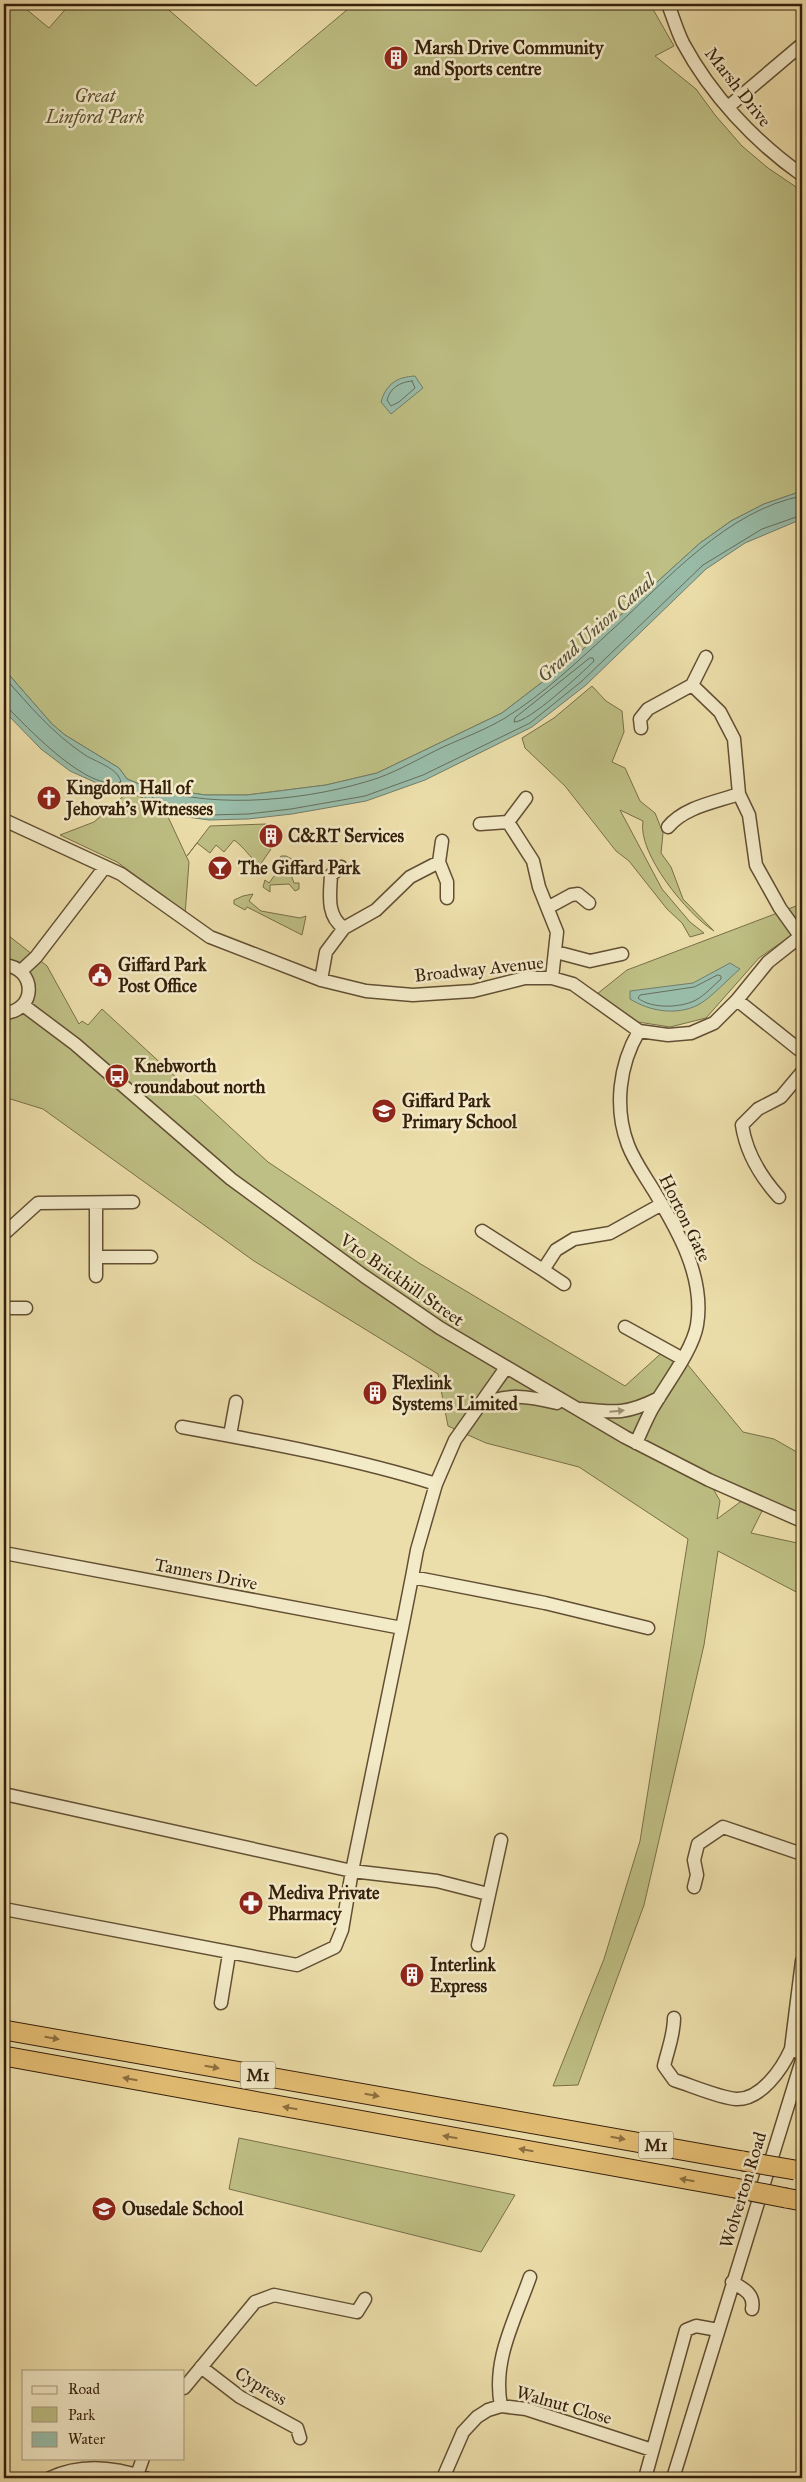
<svg xmlns="http://www.w3.org/2000/svg" width="806" height="2482" viewBox="0 0 806 2482" font-family="'IM FELL Great Primer',serif">
<style>
.green{fill:#bebf84;stroke:#796f48;fill-rule:evenodd}
.water{fill:#99bca9;stroke:#717d6a}
.lines{fill:none;stroke-linecap:round;stroke-linejoin:round}
.shore{stroke:#666e5a;stroke-width:1}
.minor-casing{stroke:#624f33;stroke-width:15}
.highway-casing{stroke:#341f0b;stroke-width:21}
.minor{stroke:#f3eac8;stroke-width:12}
.highway{stroke:#e6bf75;stroke-width:19}
.highway-bridge-casing{stroke:#341f0b;stroke-width:21;stroke-linecap:butt}
.highway-bridge{stroke:#e6bf75;stroke-width:19}
.oneway{fill:#9d8f73}
.oneway2{fill:#8d6f40}
.labels{text-anchor:middle;dominant-baseline:central;stroke-width:5;stroke-linejoin:round;paint-order:stroke}
.shield{fill:#f3eac8;stroke:#6d5c44;stroke-width:1}
.shield-label{font-size:16px;font-weight:bold;fill:#341f0b}
.poi-label{font-size:18px;font-weight:bold;fill:#341f0b;stroke:#f3eac8;text-anchor:start}
.street-label{font-size:18px;fill:#341f0b;stroke:#f3eac8}
.park-label{font-size:18px;font-style:italic;fill:#5d4f2f;stroke:#f3eac8}
.water-label{font-size:19px;font-style:italic;fill:#524e3a;stroke:#f3eac8}
</style>
<rect width="100%" height="100%" fill="#ecdeaa"/>
<filter id="stains"><feTurbulence type="fractalNoise" baseFrequency=".004" numOctaves="4"/><feColorMatrix values="0 0 0 0 .2 0 0 0 0 .09 0 0 0 0 .02 0 0 0 .5 -.17"/></filter>
<radialGradient id="worn" r=".72"><stop offset=".6" stop-color="#630" stop-opacity="0"/><stop offset="1" stop-color="#630" stop-opacity=".3"/></radialGradient>
<path class="green" d="M4,4H20L49,28L70,4H162L256,86L354,4H650L674,46L655,56L696,89L715,115L742,146L768,168L802,191V491L764,504L731,521L700,543L571,660L502,713L377,773L326,785L247,795H205L173,790L151,783L142,785L127,779L119,768L65,735L52,724L4,669Z
M592,686L606,701L622,711L624,732L612,762L625,768L640,801L655,813L663,833L661,853L671,867L683,899L714,931C687,914 637,853 643,821L620,810L662,889L690,922L704,933L690,937L682,923L667,909L629,861L616,851L565,786L525,748L522,738L554,718Z
M128,792L163,806L189,862L185,915L167,898L117,862L60,835L94,822Z
M266,824L268,826L264,830L268,833L262,841L271,849L260,865C249,857 245,848 234,840L224,852L216,845L210,853L197,843L187,856L210,826Z
M281,856H286L292,859L293,862L287,864L294,883H299V889L295,891L289,884L270,885V892L263,887L265,880L269,883L283,864L279,860Z
M253,894L249,901L261,911L300,918L306,916L302,935L247,907L245,910L234,904V900L243,896Z
M802,902V928L759,958L706,1018L670,1027L638,1022L597,994L627,970L796,906Z
M4,932L47,966L79,1024L82,1021L88,1025L102,1009L268,1162L419,1263L625,1386L666,1349L683,1359L743,1432L774,1439L802,1455V1521L765,1505L751,1533L802,1544V1595L718,1551L704,1645L644,1905L578,2085L553,2086L604,1959L640,1841L688,1539L579,1467L486,1443L448,1426L438,1374L254,1261L43,1109L4,1097V1013L12,1012L28,984L4,965ZM709,1481L747,1497L717,1519L720,1501Z
M239,2138L515,2195L481,2252L229,2189Z"/>
<path class="water" d="M415,376L423,388L391,414L381,402C386,384 397,377 415,376Z
M802,491V519L745,543L706,569L586,685L532,727L425,780L366,801L292,814L248,819L209,820L180,816L150,803L142,794L99,784L70,771L41,749L4,711V669L52,724L65,735L119,768L127,779L142,785L151,783L173,790L205,795H247L326,785L377,773L502,713L571,660L700,543L731,521L764,504Z
M730,963L740,969C728,979 711,998 698,1005C676,1016 649,1011 630,999V991L693,983Z"/>
<g class="lines">
<path class="shore" d="M412,381L415,388L399,402L391,406L387,400C390,388 400,382 412,381Z
M802,496C727,510 667,580 613,629C579,660 544,694 505,718C485,730 463,738 443,747C422,757 400,770 378,778C312,800 218,810 151,788L148,792L154,799L181,811L209,815L248,814L291,809L365,796L423,775L530,723L582,681L703,565L762,529L802,515
M590,658H593L594,661C582,673 528,723 514,722L515,718Z
M4,677C29,705 52,733 85,755C96,762 118,768 121,782C89,793 30,730 9,709L4,708
M718,975L721,976V979C713,986 705,995 696,1000C681,1008 651,1009 638,998L640,995L694,987Z"/>
<defs>
<path id="minor" d="M668,4C673,17 677,31 683,43C711,95 754,141 802,175
M728,107L800,46
M706,657L692,685L720,712L734,739L739,794L749,815L756,865L780,908L800,936
M641,728L640,719L648,709L692,685
M526,798L508,822L533,861L539,887L557,932L552,978
M4,820L121,874L210,937L321,980L366,991L413,995L473,991L525,978H552L573,984L639,1031L668,1035L691,1033L714,1023L737,1000L768,962L802,935
M480,824L508,822
M668,827C684,807 716,802 739,794
M439,862L447,882V898
M341,867L331,875C330,894 326,916 344,928
M549,907L571,895L578,894L589,903
M556,952L590,961L622,954
M4,965C37,968 37,1011 4,1013
M21,971L36,957L105,867
M321,980L326,952L344,928L376,910L410,877L439,862L442,841
M737,1000L802,1052
M23,1005L75,1044L231,1179L364,1276L440,1328L625,1437L709,1480L802,1521
M779,1197C761,1177 746,1152 742,1125L758,1109L781,1097L802,1072
M96,1203V1257H151
M482,1231L543,1270L556,1250L574,1239L610,1233L662,1204
M6,1232L38,1203L133,1202
M96,1257V1276
M543,1270L564,1284
M4,1308H26
M625,1327L683,1359
M480,1405C509,1393 527,1396 557,1403
M581,1409C616,1413 627,1414 659,1398
M182,1427C265,1442 357,1459 436,1484L417,1550L412,1577
M230,1435L236,1402
M636,1443C641,1432 646,1420 652,1409C665,1386 693,1350 697,1325C705,1277 678,1231 654,1191C645,1176 634,1161 628,1145C614,1108 619,1065 639,1031
M436,1484L455,1440L505,1369
M4,1553L402,1628L352,1871L4,1794
M402,1628L412,1577L545,1603L648,1628
M694,1887L697,1875L694,1860L698,1844L723,1827L802,1854
M4,1909L297,1965L335,1947L342,1930L352,1871L437,1881L488,1894
M478,1945L501,1840
M221,2003L229,1954
M674,2018C674,2035 668,2049 664,2066L674,2080C690,2085 720,2098 736,2099C761,2100 782,2069 791,2049
M798,2052L791,2049L802,1961
M732,2282C744,2289 755,2294 752,2309
M201,2367L240,2397L297,2428L300,2438
M184,2388L255,2302L274,2295L357,2312L365,2299
M501,2406C492,2360 515,2320 530,2277
M137,2475L143,2458
M50,2478C81,2463 115,2467 146,2478
M443,2478L463,2432L477,2417L488,2410L501,2406L526,2409L652,2450
M645,2478L686,2330L696,2326L718,2330
M673,2478L802,2060"/>
<path id="highway" d="M4,2030L743,2161
M4,2056L735,2188
M786,2198L802,2201"/>
</defs>
<use href="#minor" class="minor-casing"/>
<use href="#highway" class="highway-casing"/>
<use href="#minor" class="minor"/>
<use href="#highway" class="highway"/>
<defs>
<path id="highway-bridge" d="M743,2161L795,2170
M735,2188L786,2198"/>
</defs>
<use href="#highway-bridge" class="highway-bridge-casing"/>
<use href="#highway-bridge" class="highway-bridge"/>
</g>
<defs><path id="oneway-solid" d="M-6-.8H1V-3.2L6.5 0L1 3.2V.8H-6Z" transform="scale(1.25)"/></defs>
<use class="oneway" href="#oneway-solid" transform="translate(617 1411) rotate(-5)"/>
<g class="oneway2">
<use href="#oneway-solid" transform="translate(52 2038) rotate(10)"/>
<use href="#oneway-solid" transform="translate(212 2067) rotate(10)"/>
<use href="#oneway-solid" transform="translate(130 2079) rotate(-170)"/>
<use href="#oneway-solid" transform="translate(372 2095) rotate(10)"/>
<use href="#oneway-solid" transform="translate(290 2108) rotate(-170)"/>
<use href="#oneway-solid" transform="translate(450 2137) rotate(-170)"/>
<use href="#oneway-solid" transform="translate(618 2138) rotate(10)"/>
<use href="#oneway-solid" transform="translate(526 2150) rotate(-170)"/>
<use href="#oneway-solid" transform="translate(687 2180) rotate(-170)"/>
</g>
<defs>
<symbol id="building-disc" viewBox="-11 -11 22 22"><circle r="9.5" fill="#8f2418" stroke="#f3eac8"/><path d="M-4-6H4V6H1V3H-1V6H-4ZM-2.5-4.3h1.7v1.8h-1.7ZM.8-4.3h1.7v1.8H.8ZM-2.5-1h1.7V.8h-1.7ZM.8-1h1.7V.8H.8Z" fill="#fff"/></symbol>
<symbol id="church-disc" viewBox="-11 -11 22 22"><circle r="9.5" fill="#8f2418" stroke="#f3eac8"/><path d="M-1.2-6h2.4v3.5h3.3v2.4h-3.3V6h-2.4V-.1h-3.3v-2.4h3.3Z" fill="#fff"/></symbol>
<symbol id="bar-disc" viewBox="-11 -11 22 22"><circle r="9.5" fill="#8f2418" stroke="#f3eac8"/><path d="M-6-5H6L.8 .8V4.5H3.5V6h-7V4.5H-.8V.8Z" fill="#fff"/></symbol>
<symbol id="civic-disc" viewBox="-11 -11 22 22"><circle r="9.5" fill="#8f2418" stroke="#f3eac8"/><path d="M-.6-6.5H3V-4.5H.6V-3L4-1V1h2V6H-6V1h2V-1L-.6-3ZM-1.2 2.5V6h2.4V2.5Z" fill="#fff"/></symbol>
<symbol id="bus-disc" viewBox="-11 -11 22 22"><circle r="9.5" fill="#8f2418" stroke="#f3eac8"/><path d="M-5-6H5V4H4V6H2V4H-2V6H-4V4H-5ZM-3.5-4V0h7V-4ZM-3.5 1.2v1.5H-2V1.2ZM2 1.2v1.5H3.5V1.2Z" fill="#fff"/></symbol>
<symbol id="school-disc" viewBox="-11 -11 22 22"><circle r="9.5" fill="#8f2418" stroke="#f3eac8"/><path d="M0-5L7-2L0 1L-7-2ZM-4 1L0 2.5L4 1V4Q0 6-4 4Z" fill="#fff"/></symbol>
<symbol id="pharmacy-disc" viewBox="-11 -11 22 22"><circle r="9.5" fill="#8f2418" stroke="#f3eac8"/><path d="M-2-6h4v4h4v4h-4v4h-4v-4h-4v-4h4Z" fill="#fff"/></symbol>
</defs>
<g fill-rule="evenodd">
<use href="#building-disc" x="382" y="44" width="28" height="28"/>
<use href="#church-disc" x="35" y="784" width="28" height="28"/>
<use href="#building-disc" x="257" y="822" width="28" height="28"/>
<use href="#bar-disc" x="206" y="854" width="28" height="28"/>
<use href="#civic-disc" x="86" y="961" width="28" height="28"/>
<use href="#bus-disc" x="103" y="1062" width="28" height="28"/>
<use href="#school-disc" x="370" y="1097" width="28" height="28"/>
<use href="#building-disc" x="361" y="1379" width="28" height="28"/>
<use href="#pharmacy-disc" x="237" y="1889" width="28" height="28"/>
<use href="#building-disc" x="398" y="1961" width="28" height="28"/>
<use href="#school-disc" x="90" y="2195" width="28" height="28"/>
</g>
<g class="labels">
<g class="shield">
<rect x="240.5" y="2061.5" width="35" height="27" rx="4"/>
<rect x="638.5" y="2131.5" width="35" height="27" rx="4"/>
</g>
<g class="shield-label">
<text x="258" y="2075">M1</text>
<text x="656" y="2145">M1</text>
</g>
<g class="poi-label">
<text x="414" y="48">Marsh Drive Community<tspan x="414" dy="21">and Sports centre</tspan></text>
<text x="66" y="788">Kingdom Hall of<tspan x="66" dy="21">Jehovah's Witnesses</tspan></text>
<text x="288" y="836">C&amp;RT Services</text>
<text x="238" y="868">The Giffard Park</text>
<text x="118" y="965">Giffard Park<tspan x="118" dy="21">Post Office</tspan></text>
<text x="134" y="1066">Knebworth<tspan x="134" dy="21">roundabout north</tspan></text>
<text x="402" y="1101">Giffard Park<tspan x="402" dy="21">Primary School</tspan></text>
<text x="392" y="1383">Flexlink<tspan x="392" dy="21">Systems Limited</tspan></text>
<text x="268" y="1893">Mediva Private<tspan x="268" dy="21">Pharmacy</tspan></text>
<text x="430" y="1965">Interlink<tspan x="430" dy="21">Express</tspan></text>
<text x="122" y="2209">Ousedale School</text>
</g>
<g class="street-label">
<text transform="translate(738 87) rotate(52)">Marsh Drive</text>
<text transform="translate(479 969) rotate(-6)">Broadway Avenue</text>
<text transform="translate(685 1218) rotate(64)">Horton Gate</text>
<text transform="translate(402 1280) rotate(35)">V10 Brickhill Street</text>
<text transform="translate(206 1574) rotate(11)">Tanners Drive</text>
<text transform="translate(743 2190) rotate(-73)">Wolverton Road</text>
<text transform="translate(261 2386) rotate(31)">Cypress</text>
<text transform="translate(564 2405) rotate(16)">Walnut Close</text>
</g>
<g class="park-label">
<text x="95" y="96">Great<tspan x="95" dy="21">Linford Park</tspan></text>
</g>
<g class="water-label">
<text transform="translate(596 628) rotate(-42)">Grand Union Canal</text>
</g>
</g>
<rect width="806" height="2482" fill="none" stroke="#ecdeaa" stroke-width="20"/>
<rect x="5" y="5" width="796" height="2472" fill="none" stroke="#341f0b" stroke-width="2.5"/>
<rect x="10" y="10" width="786" height="2462" fill="none" stroke="#341f0b"/>
<rect x="22" y="2370" width="162" height="90" fill="#f3eac8" stroke="#a7997c"/>
<rect x="32" y="2386" width="25" height="8" fill="#f3eac8" stroke="#a7997c"/>
<text x="68" y="2394" font-size="15" fill="#341f0b">Road</text>
<rect x="32" y="2407" width="25" height="15" fill="#bebf84" stroke="#a7997c"/>
<text x="68" y="2420" font-size="15" fill="#341f0b">Park</text>
<rect x="32" y="2432" width="25" height="15" fill="#99bca9" stroke="#a7997c"/>
<text x="68" y="2444" font-size="15" fill="#341f0b">Water</text>
<rect width="100%" height="100%" filter="url(#stains)"/>
<rect width="100%" height="100%" fill="url(#worn)"/>
</svg>
